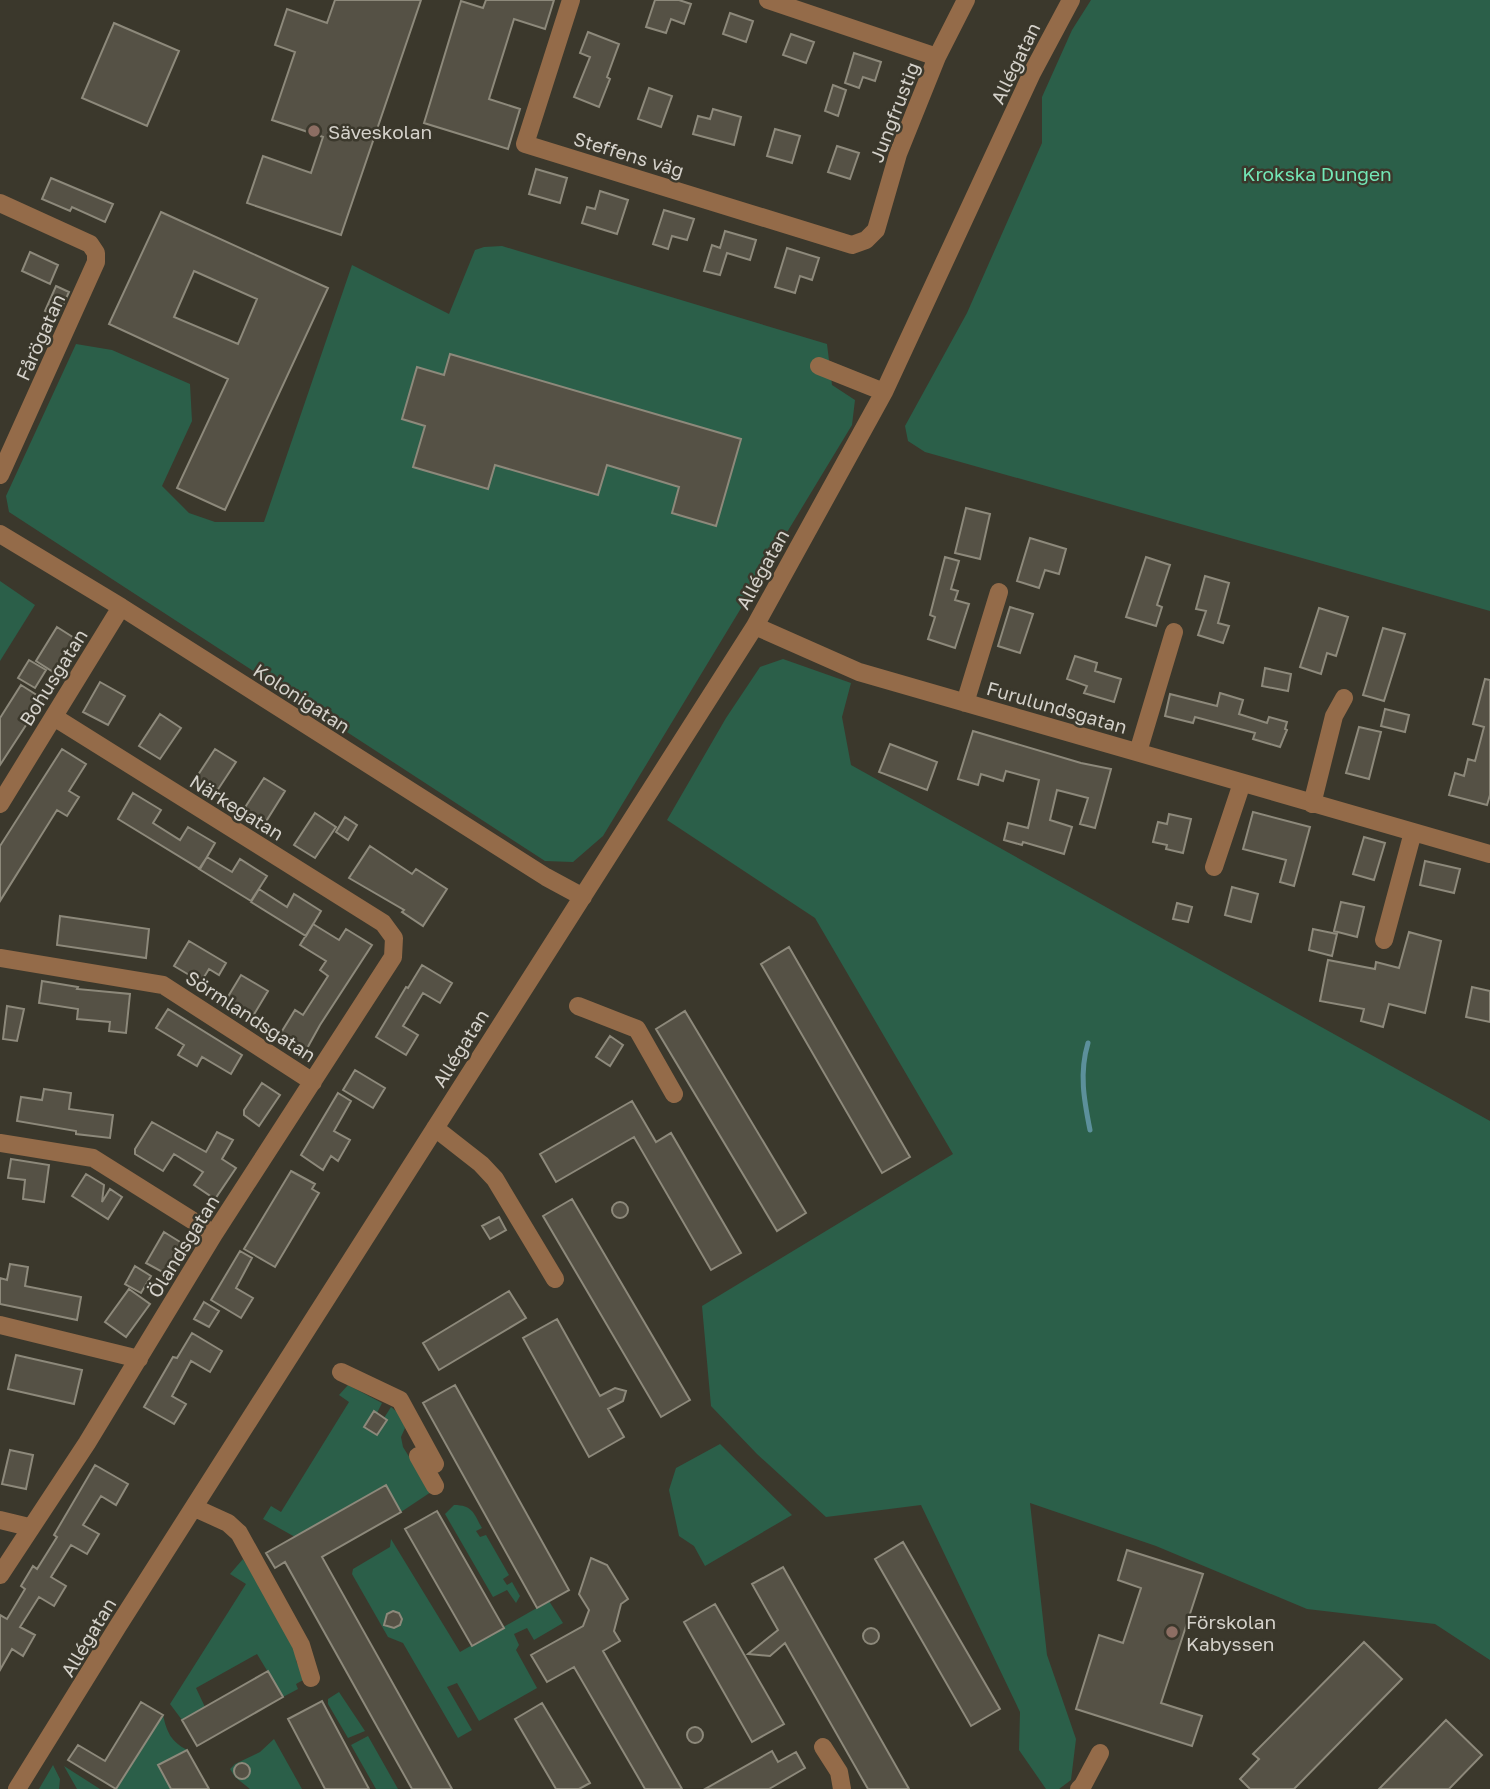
<svg xmlns="http://www.w3.org/2000/svg" width="1490" height="1789" viewBox="0 0 1490 1789" font-family="'Golos Text',sans-serif">
<style>
.green{fill:#2b5f49}
.lines{fill:none;stroke-linecap:round;stroke-linejoin:round}
.stream{stroke:#5c909b;stroke-width:5}
.building{fill:#555145;stroke:#8d897b;stroke-width:2;fill-rule:evenodd}
.minor{stroke:#946b49;stroke-width:18}
.education-dot{fill:#8d6e63;stroke:#3b382c;stroke-width:2.5}
.labels{text-anchor:middle;dominant-baseline:central;stroke-width:5;stroke-linejoin:round;paint-order:stroke}
.street-label{font-size:19px;fill:#d5d2cb;stroke:#3b382c}
.poi-label{font-size:19px;fill:#d5d2cb;stroke:#3b382c;text-anchor:start}
.park-label{font-size:19px;fill:#73e7b6;stroke:#3b382c}
</style>
<rect width="100%" height="100%" fill="#3b382c"/>
<path class="green" d="M1091,0H1490V611L925,452L908,441L905,426L967,313L1042,143V97L1072,30Z
M502,246L827,344L832,385L855,400L852,425L603,836L573,862L545,861L9,512L6,496L76,344L112,350L190,384L192,421L162,486L189,513L215,522H264L352,265L449,314L475,250L484,247Z
M0,581L35,605L0,661Z
M783,659L851,683L842,717L851,765L1490,1121V1660L1435,1624L1307,1609L1156,1546L1030,1503L1047,1655L1076,1739L1071,1780L1059,1789H1046L1019,1750L1020,1712L921,1505L826,1517L757,1454L711,1406L702,1306L953,1154L815,918L667,820L726,718L760,667Z
M348,1385L382,1403L377,1413L374,1412L364,1426L376,1435L386,1420L384,1418L391,1407L401,1415L405,1428L401,1437L403,1447L431,1492L401,1512L386,1485L295,1537L263,1519L271,1506L281,1512L349,1402L339,1395Z
M720,1444L792,1515L705,1566L694,1546L679,1536L669,1490L676,1468Z
M454,1505C473,1505 474,1514 482,1528L476,1531L480,1537L486,1535L509,1575L503,1579L507,1585L512,1582L520,1596L516,1603L507,1590L493,1597L445,1514Z
M391,1539L460,1652L549,1601L563,1623L534,1640L527,1628L514,1634L519,1645L516,1650L537,1688L479,1721L457,1683L447,1687L472,1730L458,1738L403,1643L388,1637L352,1574L353,1569L390,1547Z
M243,1559L298,1648L296,1661L305,1679L296,1684L298,1689L283,1697L257,1654L196,1688L205,1707L182,1720L170,1704L246,1584L230,1574Z
M339,1692L365,1731L348,1738L328,1704V1699Z
M163,1715C167,1733 171,1741 187,1750L159,1765L171,1789H116Z
M368,1736L398,1789H376L351,1745Z
M274,1739L302,1789H250L235,1777L230,1769L235,1764L260,1752Z
M53,1765L60,1779L59,1789H39Z
M64,1766L100,1789H77Z"/>
<g class="lines">
<path class="stream" d="M1088,1043C1079,1073 1084,1100 1090,1130"/>
</g>
<path class="building" d="M335,0H421L341,235L247,203L263,156L311,173L323,137L272,120L295,52L275,45L287,9L327,23Z
M486,0H554L545,29L514,19L489,99L520,109L508,149L424,123L461,1L483,8Z
M655,0H679L691,4L684,24L671,19L666,33L646,27Z
M730,13L753,21L746,42L723,34Z
M114,23L179,51L147,126L82,98Z
M588,32L619,44L607,77L610,79L599,107L574,97L590,57L580,53Z
M791,34L814,42L806,63L783,55Z
M854,53L881,62L875,81L863,77L859,88L845,83Z
M833,85L846,90L838,116L825,111Z
M649,88L672,96L661,127L638,119Z
M713,109L741,117L734,145L693,134L698,116L710,119Z
M775,129L800,136L792,163L767,156Z
M837,146L859,153L850,179L828,172Z
M536,169L567,178L560,203L529,194Z
M51,178L113,204L105,222L72,207L70,211L42,199Z
M600,191L628,200L617,234L582,223L587,207L595,209Z
M664,210L694,219L687,240L672,236L668,249L653,244Z
M161,212L328,288L225,510L177,488L228,379L109,324ZM194,271L257,299L238,344L174,317Z
M725,231L756,240L750,260L727,253L720,275L704,271L712,245L720,248Z
M787,248L819,258L812,280L800,276L795,293L775,287Z
M30,252L58,265L50,284L22,271Z
M56,286L69,292L58,316L45,311Z
M450,354L741,439L716,526L672,513L679,487L607,465L598,495L495,465L488,489L413,467L425,426L402,419L417,367L444,375Z
M966,508L990,514L980,559L955,553Z
M1030,538L1066,549L1059,574L1045,570L1039,588L1017,581Z
M945,557L959,561L951,589L958,591L955,600L969,604L955,648L928,639L935,617L930,615Z
M1146,557L1170,565L1157,605L1162,607L1156,626L1126,617Z
M1205,576L1229,583L1218,623L1229,626L1223,643L1198,635L1206,611L1196,609Z
M1010,607L1033,614L1020,653L998,646Z
M1319,608L1348,617L1336,656L1327,653L1321,674L1300,667Z
M57,627L79,641L58,675L36,661Z
M1383,628L1405,634L1384,701L1363,695Z
M1075,656L1097,663L1095,671L1121,679L1114,702L1084,693L1087,686L1067,679Z
M29,660L46,670L35,688L18,678Z
M1265,668L1291,674L1288,691L1262,686Z
M1485,679L1490,680V795L1487,805L1449,795L1455,773L1464,776L1468,759L1475,761L1484,727L1473,724Z
M100,682L125,696L108,725L83,712Z
M21,685L43,699L0,765V718Z
M1220,693L1243,700L1239,714L1267,723L1269,717L1287,722L1285,729L1287,730L1280,747L1253,739L1255,733L1195,717L1193,723L1165,716L1170,694L1217,706Z
M1385,709L1409,715L1405,732L1381,726Z
M160,714L181,728L160,759L139,746Z
M1359,727L1381,732L1369,779L1346,773Z
M973,731L1081,763L1111,769L1095,828L1080,824L1088,798L1057,790L1050,820L1072,827L1064,854L1023,842L1022,845L1004,840L1008,823L1028,828L1039,780L1006,771L1003,781L981,774L978,785L958,779Z
M890,744L937,762L927,790L879,772Z
M62,749L86,764L69,791L79,797L67,816L57,810L0,901V846Z
M215,749L236,762L215,794L194,781Z
M264,778L285,791L265,823L244,809Z
M133,793L161,810L153,823L180,840L188,827L215,843L200,869L118,819Z
M1253,812L1310,827L1294,886L1280,882L1286,860L1243,849Z
M315,813L336,827L315,858L294,845Z
M1169,814L1191,819L1183,853L1166,849L1167,845L1153,842L1158,822L1167,824Z
M345,817L357,825L348,840L336,832Z
M1364,837L1385,843L1374,880L1353,874Z
M370,846L412,874L416,869L447,889L423,926L402,912L404,910L349,878Z
M207,857L232,872L240,859L267,876L251,901L199,869Z
M1425,861L1460,869L1454,893L1420,885Z
M1232,887L1258,894L1251,922L1225,915Z
M259,889L287,907L294,894L321,911L306,936L251,902Z
M1341,902L1364,907L1357,937L1334,931Z
M1177,903L1192,907L1188,922L1173,919Z
M60,916L149,929L146,958L57,945Z
M313,924L339,940L346,929L372,945L320,1025L305,1052L279,1036L295,1010L303,1015L328,976L320,970L326,961L300,945Z
M1313,929L1337,934L1332,956L1309,950Z
M1409,932L1441,941L1425,1013L1389,1004L1383,1027L1361,1021L1364,1009L1320,1001L1328,960L1375,969L1376,962L1399,968Z
M189,941L226,963L219,975L209,969L201,982L174,966Z
M789,947L910,1157L882,1173L761,964Z
M422,965L452,983L440,1003L423,993L403,1026L418,1035L406,1055L376,1037L406,987L408,988Z
M241,975L268,991L253,1016L226,1000Z
M42,981L78,987L77,989L130,994L126,1033L109,1031L110,1022L77,1019L78,1009L39,1003Z
M1472,987L1490,991V1022L1466,1017Z
M7,1006L24,1009L17,1041L3,1039Z
M168,1009L242,1055L231,1074L202,1057L197,1066L178,1055L184,1045L156,1028Z
M685,1011L806,1213L777,1231L656,1029Z
M610,1036L623,1045L610,1066L596,1057Z
M355,1070L385,1088L373,1108L343,1090Z
M262,1083L280,1095L259,1126L244,1115V1110Z
M44,1089L71,1093L69,1109L113,1115L110,1138L76,1134V1131L17,1121L21,1097L42,1100Z
M338,1093L351,1101L334,1131L350,1140L338,1161L331,1156L323,1170L301,1155Z
M632,1101L656,1142L671,1133L741,1253L711,1270L634,1137L556,1182L540,1154Z
M152,1122L206,1152L217,1132L233,1140L222,1159L236,1168L215,1199L194,1185L203,1172L174,1154L163,1171L135,1154V1149Z
M11,1159L49,1165L44,1202L23,1199L25,1180L8,1178Z
M291,1171L315,1184L312,1189L319,1193L275,1267L244,1249Z
M86,1174L104,1185L102,1202L110,1189L122,1197L108,1219L72,1196Z
M572,1199L690,1400L661,1417L543,1216Z
M612 1210a8 8 0 1 1 16 0a8 8 0 1 1-16 0Z
M499,1217L506,1230L490,1239L482,1226Z
M164,1232L185,1245L168,1275L146,1263Z
M240,1251L252,1258L236,1288L253,1298L241,1318L211,1300Z
M10,1264L28,1267L25,1286L81,1297L77,1320L0,1304V1278L7,1280Z
M135,1266L151,1276L141,1293L125,1284Z
M129,1289L150,1304L126,1337L105,1322Z
M509,1291L526,1318L439,1370L423,1343Z
M204,1302L219,1311L209,1327L194,1319Z
M557,1319L600,1396L615,1388L626,1391L623,1401L608,1409L624,1437L589,1457L523,1338Z
M192,1333L222,1351L210,1372L191,1361L172,1396L186,1404L174,1424L144,1407L173,1357L177,1358Z
M16,1355L82,1370L74,1404L8,1389Z
M455,1385L569,1590L537,1608L423,1403Z
M374,1411L387,1420L377,1435L364,1427Z
M10,1450L33,1455L26,1489L2,1484Z
M95,1465L128,1484L116,1505L101,1496L83,1525L99,1534L87,1554L71,1545L51,1577L66,1586L54,1606L39,1597L20,1627L35,1635L23,1656L12,1649L0,1670V1615L7,1619L25,1589L21,1586L33,1566L37,1569L57,1537L54,1535Z
M386,1485L401,1512L322,1557L452,1789H412L285,1562L275,1568L266,1553Z
M437,1511L504,1628L472,1646L405,1529Z
M903,1542L1000,1709L971,1726L875,1559Z
M1127,1550L1203,1574L1161,1703L1202,1716L1192,1746L1076,1709L1099,1635L1123,1643L1141,1588L1118,1580Z
M591,1558L607,1565L628,1599L621,1604L614,1631L620,1641L603,1651L682,1789H645L574,1667L547,1682L531,1655L583,1626L589,1610L579,1594Z
M783,1567L909,1789H868L785,1643L770,1656L748,1654L778,1630L752,1584Z
M715,1604L784,1724L752,1742L684,1622Z
M393,1611L399,1613L402,1619L400,1625L394,1628L384,1625L387,1614Z
M863 1636a8 8 0 1 1 16 0a8 8 0 1 1-16 0Z
M1364,1642L1402,1679L1294,1789H1250L1240,1779L1259,1759L1253,1754Z
M268,1671L283,1697L197,1746L182,1720Z
M322,1701L369,1789H325L288,1719Z
M141,1702L163,1715L116,1789L68,1760L78,1745L105,1761Z
M542,1703L590,1783L579,1789H556L515,1719Z
M1446,1720L1482,1755L1449,1789H1379Z
M687 1735a8 8 0 1 1 16 0a8 8 0 1 1-16 0Z
M187,1750L209,1789H171L158,1765Z
M772,1751L778,1762L796,1752L805,1768L769,1789H705Z
M234 1771a8 8 0 1 1 16 0a8 8 0 1 1-16 0Z"/>
<g class="lines">
<path class="minor" d="M571,0L525,144L852,245L866,240L876,230L898,154L937,57L966,0
M768,0L937,57
M0,203L90,244L96,253V262L0,475
M819,366L884,392
M0,534L121,607L546,877L583,897
M755,626L859,672L1490,854
M965,703L999,592
M1138,752L1174,632
M0,804L121,607
M1312,804L1334,716L1344,698
M1214,867L1242,783
M1384,940L1413,832
M0,958L163,985L313,1082
M578,1006L637,1029L674,1094
M435,1128L481,1164L495,1179L555,1279
M0,1143L93,1158L214,1234
M0,1325L139,1359
M341,1372L400,1400L435,1464
M418,1456L435,1486
M195,1508L228,1523L239,1533L301,1645L311,1678
M0,1520L29,1527
M0,1575L87,1443L214,1234L393,957L394,938L383,923L54,717
M823,1747L839,1772L842,1789
M17,1789L118,1626L755,626L884,392L1032,73L1071,0
M1079,1789L1083,1785L1100,1753"/>
</g>
<g class="education-dot">
<circle cx="314" cy="131" r="7"/>
<circle cx="1172" cy="1632" r="7"/>
</g>
<g class="labels">
<g class="street-label">
<text transform="translate(1015 63) rotate(-64)">Allégatan</text>
<text transform="translate(894 112) rotate(-69)">Jungfrustig</text>
<text transform="translate(629 154) rotate(17)">Steffens väg</text>
<text transform="translate(40 337) rotate(-66)">Fårögatan</text>
<text transform="translate(762 569) rotate(-61)">Allégatan</text>
<text transform="translate(53 677) rotate(-58)">Bohusgatan</text>
<text transform="translate(302 698) rotate(33)">Kolonigatan</text>
<text transform="translate(1057 707) rotate(16)">Furulundsgatan</text>
<text transform="translate(237 807) rotate(32)">Närkegatan</text>
<text transform="translate(251 1016) rotate(33)">Sörmlandsgatan</text>
<text transform="translate(460 1048) rotate(-58)">Allégatan</text>
<text transform="translate(183 1246) rotate(-58)">Ölandsgatan</text>
<text transform="translate(88 1637) rotate(-59)">Allégatan</text>
</g>
<g class="poi-label">
<text x="328" y="131">Säveskolan</text>
<text x="1186" y="1621">Förskolan<tspan x="1186" dy="22">Kabyssen</tspan></text>
</g>
<g class="park-label">
<text x="1317" y="173">Krokska Dungen</text>
</g>
</g>
</svg>
